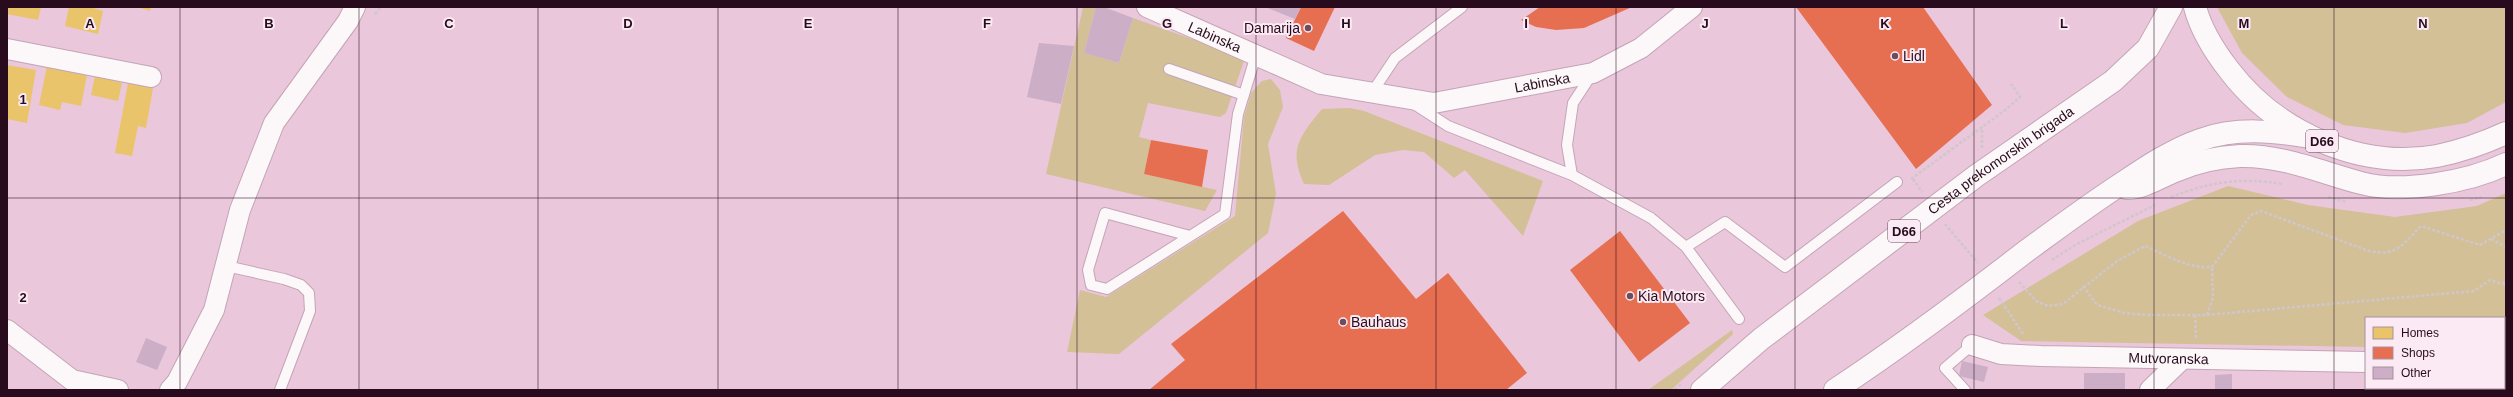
<svg xmlns="http://www.w3.org/2000/svg" width="2513" height="397" viewBox="0 0 2513 397" font-family="Arial,sans-serif">
<style>
.green{fill:#d3c097}
.homes{fill:#e9c46a}
.shops{fill:#e76f51}
.building{fill:#cdaec7}
.lines{fill:none;stroke-linecap:round;stroke-linejoin:round}
.service-casing{stroke:#c3a5b6;stroke-width:12}
.minor-casing{stroke:#c3a5b6;stroke-width:22}
.primary-casing{stroke:#c3a5b6;stroke-width:24}
.path{stroke:#d0c6cc;stroke-width:2.5;stroke-dasharray:3 2;stroke-linecap:butt}
.service{stroke:#fcf7f9;stroke-width:10}
.minor{stroke:#fcf7f9;stroke-width:20}
.primary{stroke:#fcf7f9;stroke-width:22}
.grid{fill:none;stroke:#280c1d;stroke-width:1;stroke-opacity:0.55}
.poi-dot{fill:#6c4d5f;stroke:#fbeaf3;stroke-width:1.5}
.labels{text-anchor:middle;dominant-baseline:central;stroke-width:4;stroke-linejoin:round;paint-order:stroke}
.shield{fill:#fbeaf3;stroke:#674f5d;stroke-width:1}
.shield-label{font-size:13px;font-weight:bold;fill:#280c1d}
.poi-label{font-size:14px;fill:#280c1d;stroke:#fbeaf3;text-anchor:start}
.street-label{font-size:14px;fill:#280c1d;stroke:#fbeaf3}
.grid-label{font-size:13px;text-anchor:middle;font-weight:bold;fill:#280c1d;stroke:#fbeaf3;stroke-width:4;stroke-linejoin:round;paint-order:stroke}
</style>
<rect width="100%" height="100%" fill="#eac7da"/>
<path class="green" d="M1083,7H1096L1084,53L1119,63L1133,18L1245,58L1226,113L1220,117L1148,103L1139,137L1151,140L1144,174L1217,190L1205,211L1046,174Z
M2217,7H2506V102L2467,123L2405,133L2343,125L2287,97L2242,53Z
M1271,79L1280,90L1283,107L1268,144L1276,194L1268,233L1119,354L1067,352L1080,290L1106,297L1235,216L1244,117L1251,93L1262,81Z
M1350,108L1364,111L1543,181L1523,236L1465,170L1454,178L1424,152L1403,150L1375,155L1329,185L1304,184C1288,149 1300,136 1322,109Z
M2228,186L2308,205L2395,217L2477,206L2506,193V323L2504,324V318H2366V347L2021,341L1983,315L2138,221Z
M1732,330L1733,334L1671,390H1648Z"/>
<path class="homes" d="M7,7H41L38,20L7,14Z
M69,7H90L103,11L98,34L65,26Z
M137,7H151L150,11Z
M7,65L36,70L27,123L7,119Z
M47,66L87,75L81,106L62,102L60,110L39,105Z
M95,76L122,83L118,101L91,95Z
M128,83L153,88L146,128L138,126L132,156L115,153Z"/>
<path class="shops" d="M1301,7H1335L1314,51L1286,38Z
M1540,7H1632L1584,28L1556,30L1536,27L1521,20Z
M1796,7H1923L1992,105L1916,169Z
M1151,140L1208,150L1202,187L1144,174Z
M1343,211L1416,299L1448,273L1527,373L1506,390H1149L1185,360L1171,344Z
M1620,231L1690,323L1639,362L1570,270Z"/>
<path class="building" d="M1096,7H1104L1133,18L1119,63L1084,53Z
M1265,7H1301L1295,19Z
M1039,43L1074,46L1061,104L1027,97Z
M146,338L167,347L157,370L136,362Z
M2504,357H2506V379H2504Z
M1962,361L1988,367L1984,382L1959,376Z
M2084,373H2125V390H2084Z
M2232,374V390H2215V375Z"/>
<g class="lines">
<defs>
<path id="service" d="M1169,69L1244,95
M1373,91L1395,58L1462,7
M1414,104L1448,126L1572,175L1651,218L1686,247L1739,319
M1572,175L1567,145L1573,103L1592,74
M1190,236L1105,213L1088,270L1091,285L1107,289L1225,214L1238,114L1256,55
M1686,247L1725,222L1785,267L1897,182
M226,266L284,279L301,285L309,293L310,311L280,390
M1965,390L1945,368L1972,345"/>
<g id="minor">
<path id="s1" d="M1147,7L1321,84L1434,103L1593,73L1641,48L1692,7"/>
<path d="M7,49L151,77"/>
<path d="M7,330L72,380L118,390"/>
<path id="s2" d="M1972,345L2001,354L2041,356L2366,362"/>
<path d="M2504,346L2506,345"/>
<path d="M2451,388L2456,390"/>
<path d="M170,390L177,382L214,310L240,210L274,123L348,21L355,7"/>
<path d="M2150,390L2182,359"/>
</g>
<g id="primary">
<path d="M2195,7C2201,30 2215,52 2229,70C2276,132 2360,170 2437,156C2462,151 2484,143 2506,133"/>
<path d="M2127,188C2144,188 2159,177 2175,171C2195,162 2219,157 2240,156C2282,155 2320,172 2361,183C2402,194 2468,182 2506,164"/>
<path id="s3" d="M1702,390L1761,339L1976,176L2113,81L2148,48L2171,7"/>
<path d="M1835,390C1900,347 1963,300 2025,252C2058,228 2090,204 2124,182C2148,166 2172,150 2200,140C2236,127 2274,131 2310,137"/>
</g>
</defs>
<use href="#service" class="service-casing"/>
<use href="#minor" class="minor-casing"/>
<use href="#primary" class="primary-casing"/>
<path class="path" d="M375,14L381,7
M1982,148V127
M1911,179L2004,111L2020,97L2011,84
M1913,179L1922,192
M2171,197C2210,182 2241,177 2283,184
M2328,197L2346,202
M2470,200L2481,197
M1945,224L1978,263
M2491,239L2506,247
M2052,260L2075,245L2155,205
M2019,282L2036,301L2048,306L2063,304L2117,261L2145,246C2166,255 2188,269 2212,267L2251,215L2261,211L2369,251C2397,257 2403,244 2421,226L2480,245L2506,230
M2503,284L2506,278
M2083,286L2097,305L2125,313L2148,315H2207L2474,291L2490,280L2506,285
M1999,298L2024,335
M2195,315L2196,339
M2207,315L2213,297L2212,267
M1675,390L1681,384"/>
<use href="#service" class="service"/>
<use href="#minor" class="minor"/>
<use href="#primary" class="primary"/>
</g>
<path class="grid" d="M180,7V390M359,7V390M538,7V390M718,7V390M898,7V390M1077,7V390M1256,7V390M1436,7V390M1616,7V390M1795,7V390M1974,7V390M2154,7V390M2334,7V390M7,198H2506"/>
<g class="poi-dot">
<circle cx="1308" cy="28" r="4"/>
<circle cx="1895" cy="56" r="4"/>
<circle cx="1630" cy="296" r="4"/>
<circle cx="1343" cy="322" r="4"/>
</g>
<g class="labels">
<g class="shield">
<rect x="2306" y="130" width="32" height="22" rx="3"/>
<rect x="1888" y="220" width="32" height="22" rx="3"/>
</g>
<g class="shield-label">
<text x="2322" y="141">D66</text>
<text x="1904" y="231">D66</text>
</g>
<g class="poi-label">
<text x="1300" y="28" text-anchor="end">Damarija</text>
<text x="1903" y="56">Lidl</text>
<text x="1638" y="296">Kia Motors</text>
<text x="1351" y="322">Bauhaus</text>
</g>
<g class="street-label">
<text stroke="none"><textPath href="#s1" startOffset="74">Labinska</textPath></text>
<text stroke="none"><textPath href="#s1" startOffset="415">Labinska</textPath></text>
<text stroke="none"><textPath href="#s3" startOffset="377">Cesta prekomorskih brigada</textPath></text>
<text stroke="none"><textPath href="#s2" startOffset="198">Mutvoranska</textPath></text>
</g>
</g>
<g class="grid-label">
<text x="90" y="28">A</text>
<text x="269" y="28">B</text>
<text x="449" y="28">C</text>
<text x="628" y="28">D</text>
<text x="808" y="28">E</text>
<text x="987" y="28">F</text>
<text x="1167" y="28">G</text>
<text x="1346" y="28">H</text>
<text x="1526" y="28">I</text>
<text x="1705" y="28">J</text>
<text x="1885" y="28">K</text>
<text x="2064" y="28">L</text>
<text x="2244" y="28">M</text>
<text x="2423" y="28">N</text>
<text x="23" y="104">1</text>
<text x="23" y="302">2</text>
</g>
<rect width="2513" height="397" fill="none" stroke="#280c1d" stroke-width="16"/>
<rect x="2365" y="317" width="140" height="72" fill="#fbeaf3" stroke="#a7919d"/>
<rect x="2373" y="327" width="20" height="12" fill="#e9c46a" stroke="#a7919d"/>
<text x="2401" y="337" font-size="12" fill="#280c1d">Homes</text>
<rect x="2373" y="347" width="20" height="12" fill="#e76f51" stroke="#a7919d"/>
<text x="2401" y="357" font-size="12" fill="#280c1d">Shops</text>
<rect x="2373" y="367" width="20" height="12" fill="#cdaec7" stroke="#a7919d"/>
<text x="2401" y="377" font-size="12" fill="#280c1d">Other</text>
</svg>
